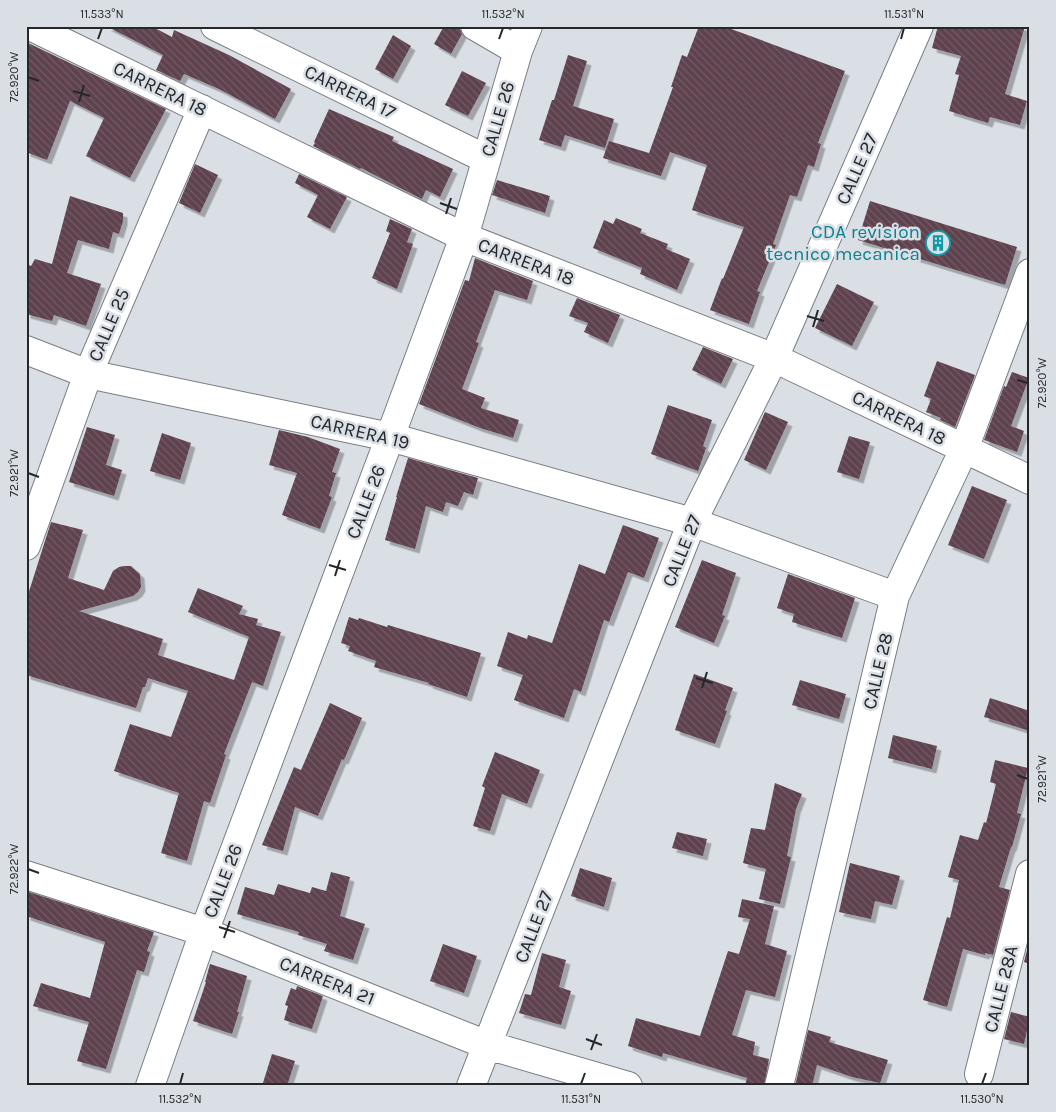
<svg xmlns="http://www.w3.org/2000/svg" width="1056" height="1112" viewBox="0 0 1056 1112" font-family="Karla,sans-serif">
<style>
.building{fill:url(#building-back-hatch);filter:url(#shadow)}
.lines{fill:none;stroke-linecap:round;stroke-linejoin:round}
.minor-casing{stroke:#797e84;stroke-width:30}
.minor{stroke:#fff;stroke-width:28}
.ticks{fill:none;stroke:#252729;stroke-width:2}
.labels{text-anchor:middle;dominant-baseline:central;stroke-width:5;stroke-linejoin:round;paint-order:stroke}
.street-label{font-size:19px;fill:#252729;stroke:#dadfe6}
.culture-label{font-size:19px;fill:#0d838f;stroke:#dadfe6;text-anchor:end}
.neatline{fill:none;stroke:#252729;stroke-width:2}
.ticks-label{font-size:12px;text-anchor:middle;fill:#252729}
</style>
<defs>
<pattern id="building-back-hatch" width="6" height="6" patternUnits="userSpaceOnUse" patternTransform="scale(1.25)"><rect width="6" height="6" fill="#5e424e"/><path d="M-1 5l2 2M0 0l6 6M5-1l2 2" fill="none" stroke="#715b65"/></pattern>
<filter id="shadow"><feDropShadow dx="4.5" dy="4.5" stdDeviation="0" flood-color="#0004"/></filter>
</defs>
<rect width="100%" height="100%" fill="#dadfe6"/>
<path class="building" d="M106,26H151L172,37L174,30L229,55L291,89L275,119L219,89L184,74L180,81L156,70L163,55Z
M444,26H459L462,34L451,54L434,44Z
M699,26H723L845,71L818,143L821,144L814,167L808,165L797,197L790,195L773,244L776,245L757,291L760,292L749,324L710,310L722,278L723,279L744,227L692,210L707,165L670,152L661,176L603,158L609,141L649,153L673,87H671L682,55L687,57Z
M938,26H1025L1005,94L1027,101L1020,125L990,117L988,123L949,111L959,75L955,74L961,56L932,48Z
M393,35L411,46L393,79L375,69Z
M26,42L166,109L130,178L86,156L104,118L70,101L47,160L26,152Z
M568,55L587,61L573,106L614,119L605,148L565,135L561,147L539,140L552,100H554Z
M462,71L486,83L468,116L445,105Z
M329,109L394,137L392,141L453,169L440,197L426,190L422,199L361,168L360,169L313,146L315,143L314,142Z
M195,164L218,175L200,213L179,203Z
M299,174L347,197L330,229L307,217L318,195L295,183Z
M497,180L550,196L545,213L492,195Z
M70,196L123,213V221L119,234L113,232L109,249L78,240L67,273L101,284L86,326L54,315L52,321L26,314V264L31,266L35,259L52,264Z
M870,201L1017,247L1005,285L858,240Z
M616,218L642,229L640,233L668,244L666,249L690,259L677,290L640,274L642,268L593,248L604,220L613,224Z
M390,219L412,229L407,242L413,244L397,289L372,278L390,233L386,231Z
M475,258L533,281L527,300L495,290L476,342L479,343L462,389L485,398L481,408L519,420L513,438L480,428L419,404L465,280L469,281Z
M837,284L874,302L852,346L815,328Z
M577,298L620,315L608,343L584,332L588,323L569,316Z
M703,347L733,359L721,384L692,370Z
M937,361L975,375L955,427L940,420L941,418L926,412L931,399L924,396Z
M1012,372L1029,378L1011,426L1024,431L1017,452L984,440L1004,386L1006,387Z
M668,405L712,420L703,446L706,448L698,471L651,454Z
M765,412L788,422L766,470L744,460Z
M87,427L115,435L106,465L122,470L114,496L69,482Z
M279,430L308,437L340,449L332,472L336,473L329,496L332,497L320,529L282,515L297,473L269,465Z
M162,433L191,443L180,480L150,471Z
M849,436L870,442L859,479L837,472Z
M408,458L478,478L473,495L464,492L458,506L446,502L443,512L426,506L415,549L385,540L397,497H396Z
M972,486L1007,500L984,559L948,545Z
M51,522L83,530L68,578L104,590L113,571L119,567L124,566H131L140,574L141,587L138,592L133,596L79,611L163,639L158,655L234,680L249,637L188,612L198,588L243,606L239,614L258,619L256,625L281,632L263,686L252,682L224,754L226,755L210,803L204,801L187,861L161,853L179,793L114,771L130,724L171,737L188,691L148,678L145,687H143L136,708L26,675V601Z
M623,525L659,538L644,578L628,572L609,622L604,620L581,692L574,689L564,718L514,700L523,675L497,666L508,632L527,639L528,635L552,643L579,564L605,574Z
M702,560L736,573L722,615L725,616L714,643L675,627Z
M788,574L855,598L842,638L792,622L794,614L777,608Z
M349,617L358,620L359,618L387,627L388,625L481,653L467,697L428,684L429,683L374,667L376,661L348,651L350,646L341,643Z
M694,674L733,688L725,710L727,711L715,744L675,730Z
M800,680L846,694L839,719L792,705Z
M990,698L1030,711V731L984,717Z
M330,703L362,718L344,760L342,759L318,816L295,807L283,851L262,845L294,767L301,770Z
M893,735L937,746L932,769L888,758Z
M495,752L540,770L527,804L502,794L490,831L473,826L485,788L482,786Z
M995,760L1028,768L1017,813L1021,814L1012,847H1011L999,887L1010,890L993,955L985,953V955L963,949L947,1007L923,1000L947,917L950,918L959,880L948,877L960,835L978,840L984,822L986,823L996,784L990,782Z
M775,783L802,794L796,809L787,856L791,857L780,904L759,899L766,869L743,863L751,828L765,830Z
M677,832L707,839L703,856L672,848Z
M850,863L900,876L892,905L875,901L871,919L839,912Z
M580,868L612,878L604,907L571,896Z
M331,872L350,877L340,916L365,924L353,960L324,951L327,944L298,935L299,932L237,914L245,887L274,895L278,884L310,893L312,887L326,891Z
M26,891L154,932L147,951L150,952L144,972L137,970L106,1069L77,1061L89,1022L33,1006L41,983L90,998L105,942L26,916Z
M742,899L774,906L765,944L787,951L775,997L746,990L732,1035L755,1042L753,1055L769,1059L764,1086H745L747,1078L663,1053L662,1057L628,1046L636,1018L700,1036L728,951L739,954L750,919L738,917Z
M1030,938V964L1024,962Z
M443,944L477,956L464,993L430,981Z
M542,953L566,960L559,987L571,991L561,1025L519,1013L525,994L531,995Z
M210,964L247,976L237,1012H239L232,1034L193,1021L206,982H205Z
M297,986L323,996L312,1029L284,1020L288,1006L285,1005L291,988L296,990Z
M1011,1012L1030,1017L1024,1044L1004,1039Z
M808,1030L831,1037L829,1042L888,1060L880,1083L852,1077L817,1065L812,1086H795Z
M272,1054L295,1061L287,1086H262Z"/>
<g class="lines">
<defs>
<path id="minor" d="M30,26L464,237L774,358L1030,480
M215,26L486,159
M475,26L518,51
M26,350L88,374L390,437L692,522L895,596
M26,546L88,374L202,109
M26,875L204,932L487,1045L628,1086
M979,1074L1030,874
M150,1086L204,932L390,437L464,237L518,51L528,26
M471,1086L692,522L774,358L919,26
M779,1086L895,596L964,449L1030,273"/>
</defs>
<use href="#minor" class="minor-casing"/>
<use href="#minor" class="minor"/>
</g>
<path class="ticks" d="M98,39L102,28M499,39L503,28M901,39L904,28M28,77L39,81M73,91L90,96M79,102L84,85M440,203L457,209M446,214L451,198M807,316L824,321M813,327L818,310M1017,380L1028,383M28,473L39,477M329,565L346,570M335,576L340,560M696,678L713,683M702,688L707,672M1017,775L1028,779M28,869L39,873M219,927L235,932M224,938L230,921M586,1039L602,1045M591,1050L597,1034M180,1084L183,1073M581,1084L585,1073M982,1084L986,1073"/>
<defs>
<symbol id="building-ring" viewBox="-11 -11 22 22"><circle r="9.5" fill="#dadfe6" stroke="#0f9aa8" stroke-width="1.5"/><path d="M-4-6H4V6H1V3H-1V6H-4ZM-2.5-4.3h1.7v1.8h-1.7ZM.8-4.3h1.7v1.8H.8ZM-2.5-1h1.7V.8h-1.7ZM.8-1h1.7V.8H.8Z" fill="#0f9aa8"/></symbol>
</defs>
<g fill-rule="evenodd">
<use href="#building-ring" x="924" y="229" width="28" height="28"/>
</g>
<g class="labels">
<g class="street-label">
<text transform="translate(160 89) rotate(26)">CARRERA 18</text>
<text transform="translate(350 92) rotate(26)">CARRERA 17</text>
<text transform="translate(498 119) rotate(-74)">CALLE 26</text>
<text transform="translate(857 169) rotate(-66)">CALLE 27</text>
<text transform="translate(526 262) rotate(21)">CARRERA 18</text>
<text transform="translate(109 325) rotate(-67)">CALLE 25</text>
<text transform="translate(899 418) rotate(26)">CARRERA 18</text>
<text transform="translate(360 432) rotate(13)">CARRERA 19</text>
<text transform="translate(366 502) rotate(-69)">CALLE 26</text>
<text transform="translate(682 551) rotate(-68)">CALLE 27</text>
<text transform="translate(878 671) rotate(-77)">CALLE 28</text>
<text transform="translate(223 881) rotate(-69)">CALLE 26</text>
<text transform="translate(534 927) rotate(-69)">CALLE 27</text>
<text transform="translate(327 981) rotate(22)">CARRERA 21</text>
<text transform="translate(1001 989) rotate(-76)">CALLE 28A</text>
</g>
<g class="culture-label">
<text x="920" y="232">CDA revision<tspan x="920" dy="22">tecnico mecanica</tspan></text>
</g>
</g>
<rect width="1056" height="1112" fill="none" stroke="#dadfe6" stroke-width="55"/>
<rect x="28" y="28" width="1000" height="1056" class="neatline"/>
<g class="ticks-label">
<text x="102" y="18">11.533°N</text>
<text x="503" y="18">11.532°N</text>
<text x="904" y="18">11.531°N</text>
<text transform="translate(14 77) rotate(-90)" y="4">72.920°W</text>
<text transform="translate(1042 383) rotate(-90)" y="4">72.920°W</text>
<text transform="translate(14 473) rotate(-90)" y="4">72.921°W</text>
<text transform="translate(1042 779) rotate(-90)" y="4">72.921°W</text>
<text transform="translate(14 869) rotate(-90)" y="4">72.922°W</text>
<text x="180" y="1103">11.532°N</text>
<text x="581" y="1103">11.531°N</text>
<text x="982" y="1103">11.530°N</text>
</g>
</svg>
